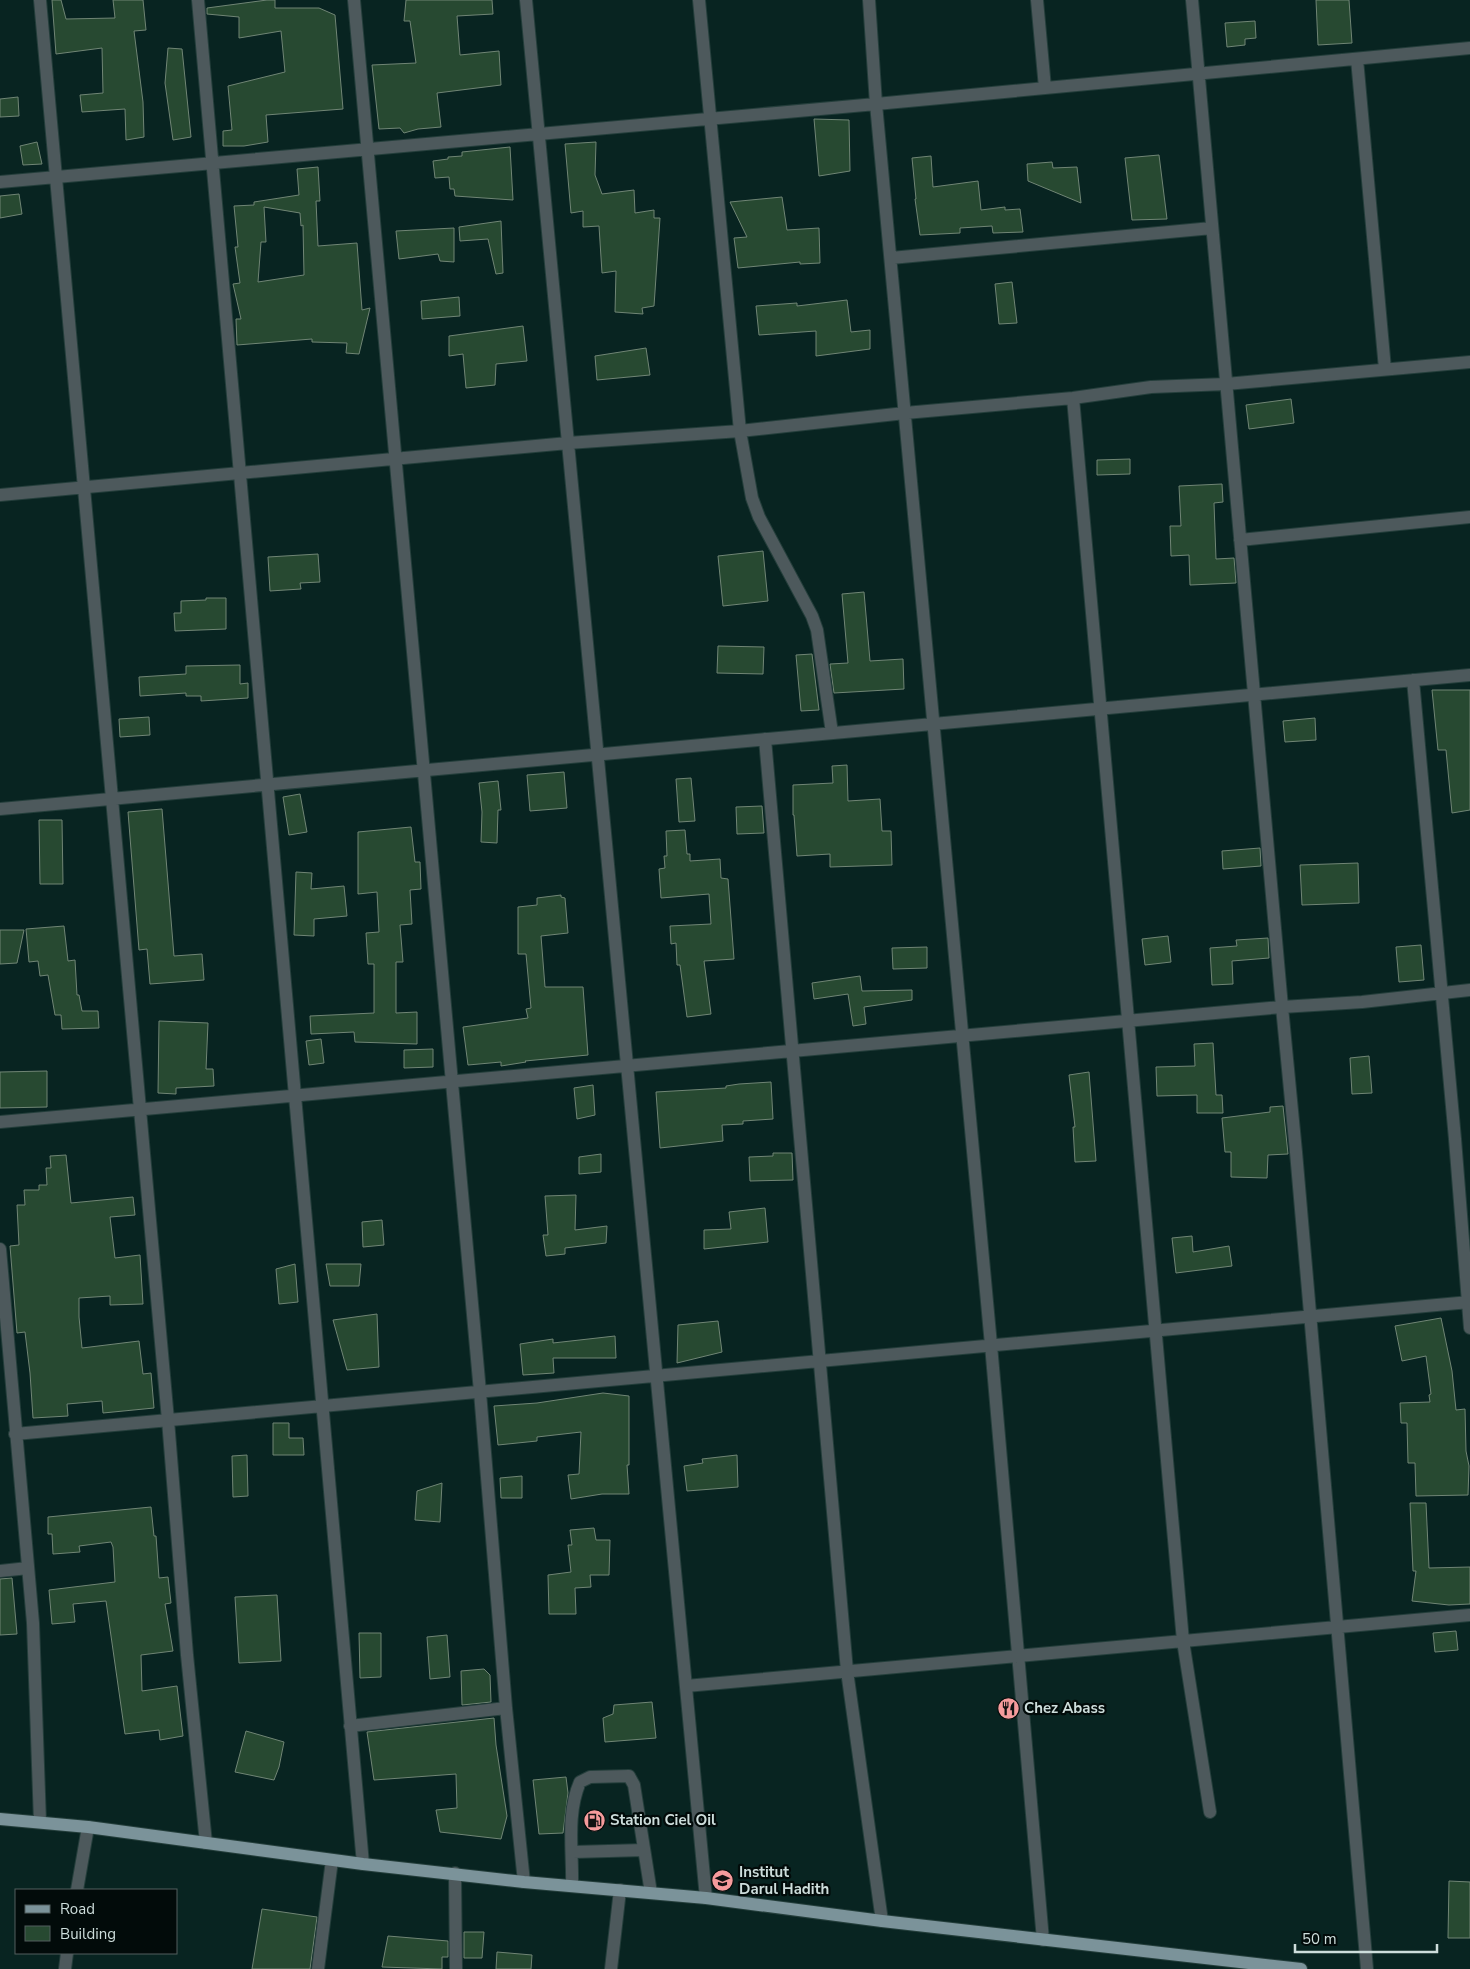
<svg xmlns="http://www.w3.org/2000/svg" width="1470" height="1969" viewBox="0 0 1470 1969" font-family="'Nunito Sans',sans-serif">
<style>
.building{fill:#274931;stroke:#708575;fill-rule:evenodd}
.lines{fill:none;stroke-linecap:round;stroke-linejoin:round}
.minor-casing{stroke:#243e3b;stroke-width:14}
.major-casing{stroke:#243e3b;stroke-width:14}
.minor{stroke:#4d595c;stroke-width:12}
.major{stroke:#7b939a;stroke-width:12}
.labels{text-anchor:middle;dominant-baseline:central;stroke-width:4.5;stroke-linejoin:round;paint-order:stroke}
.poi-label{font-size:15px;font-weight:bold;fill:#cddddb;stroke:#020b0a;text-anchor:start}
</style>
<rect width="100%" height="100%" fill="#082421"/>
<path class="building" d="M52,0H61L66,19L115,18L113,0H143L146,30L134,31L143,102L144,137L126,140L125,109L82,112L80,95L103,93L102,48L56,54Z
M267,0H275V8H319L335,15L343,109L266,115L268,142L244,146H223V131L232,130L228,86L285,72L281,31L239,38V17L207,14V8Z
M406,0H492L493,14L457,16L460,55L499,51L501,85L437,93L441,127L418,129L404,133L400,128L379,129L372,65L416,63L410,21H404Z
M1316,0H1349L1352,43L1318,45Z
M1255,21L1256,38L1245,39V45L1227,47L1225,23Z
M168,48L182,49L191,137L173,140L165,83Z
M18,97L19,116L0,117V99Z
M814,119L849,120L850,171L819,176Z
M37,142L42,164L23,165L20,146Z
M596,142L595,175L602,194L634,190L635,213L654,210V218H660L654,306L642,308L643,314L615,312L616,271L602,273L599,226L583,227V211L571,213L565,144Z
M510,147L513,200L455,196L454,189H450L449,177L435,178L433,161L448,159V157L462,156V152Z
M1159,155L1167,219L1132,220L1125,158Z
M931,156L933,187L978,181L981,210L1005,207V210L1020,209L1023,232L993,233L992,226L960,228V233L920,235L915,199H916L912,158Z
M1052,162L1053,168L1077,167L1081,203L1028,181L1027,164Z
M318,167L320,201H316L318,246L357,243L362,310L370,308L359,354L346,353L347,343L312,342V339L237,345L236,319H241L233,284L240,283L235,247H238L234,206L254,205V202L299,195L297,169ZM264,207L300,213L301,226L303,225L304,275L258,282L261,242H266Z
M19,194L22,214L0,218V196Z
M782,197L787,230L819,228L820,263L800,264V262L738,268L734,238L747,237L730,202Z
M501,221L503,273L496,274L488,239L460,241L459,227Z
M454,228V262L440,261L438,254L399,259L396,231Z
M1012,282L1017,323L999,324L995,284Z
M459,297L460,316L422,319L421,301Z
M847,300L851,332L870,330V349L816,356V331L759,335L756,306L797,303V306Z
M523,326L527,361L496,364L495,385L466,388L463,354L449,356V336Z
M646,348L650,375L597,380L595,356Z
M1291,399L1294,423L1249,429L1246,405Z
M1130,459V474L1097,475V460Z
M1222,484L1223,502L1214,503L1216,559L1234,558L1236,583L1190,585L1189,555L1171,556L1170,526H1181L1179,486Z
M763,551L768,601L723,606L718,556Z
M318,554L320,582L300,583L301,589L270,591L268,557Z
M864,592L870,661L903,659L904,689L834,693L830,664L848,663L842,594Z
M206,598H226V629L175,631L174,613H181V601L206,600Z
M718,646L764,647L763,674L717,673Z
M812,654L819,710L801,711L796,655Z
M240,665V684L248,683V698L201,701V696H186V693L140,696L139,677L186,674V666Z
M1432,690H1470V810L1452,813L1446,750H1438Z
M149,717L150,735L120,737L119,719Z
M1315,718L1316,740L1285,742L1283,721Z
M847,765L848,801L880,799L882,831H891L892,865L830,867V854L797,856L794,815H793V785L833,783L832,766Z
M564,772L567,808L530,811L527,775Z
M691,778L695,821L679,822L676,779Z
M498,781L501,810H498L497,843L481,842L482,812L479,783Z
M300,794L307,832L289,835L283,797Z
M762,806L764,833L737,834L736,807Z
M162,809L174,956L202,954L204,980L150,984L147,949L139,950L128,812Z
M39,820H62L63,884H40Z
M411,827L415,862H420L421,889L410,890L412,924L400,925L403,962H396V1013L417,1012V1044L355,1042L354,1032L311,1034L310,1016L374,1013V964H368L366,933L379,932L377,892L358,894V832Z
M685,830L687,854H690V861L720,859L721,878L728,879L734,959L704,961L711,1014L687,1017L680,965H677L676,943L671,944L670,926L711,924L709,894L661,898L659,869L665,868L664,856H667L666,831Z
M1260,848L1261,866L1223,869L1222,851Z
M1358,863L1359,903L1302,905L1300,865Z
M296,872L312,873L311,889L344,886L347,916L314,919V936L294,935Z
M561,895V897L565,898L568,933L541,936L545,987H583L588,1055L525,1061L526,1062L501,1066V1062L468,1065L463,1027L528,1018L526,1009L531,1008L526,954H518V907L537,905V898Z
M64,926L68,961L75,960L77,995H79L82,1011H98L99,1028L62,1029L61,1015H55L48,975L40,976L38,961L29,962L26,929Z
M0,930H24L17,963L0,964Z
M1168,936L1171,962L1145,965L1142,939Z
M1268,938L1269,958L1232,961L1233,984L1212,985L1210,948L1237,946L1236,940Z
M1421,945L1424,980L1399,982L1396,947Z
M927,947V968L893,969L892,948Z
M860,976L862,991L912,990V1000L864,1007L866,1024L853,1026L848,994L814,999L812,983Z
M159,1021L208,1023L206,1069H213L214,1086L176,1088V1094L158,1093Z
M321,1039L324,1063L309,1065L306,1041Z
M1213,1043L1216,1095H1222L1223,1113H1197V1095L1157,1096L1156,1067L1195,1066L1194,1044Z
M433,1049V1067L404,1068V1050Z
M1369,1056L1372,1093L1352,1094L1350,1058Z
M47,1071V1107L0,1108V1072Z
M1089,1072L1096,1161L1075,1162L1073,1127H1075L1069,1075Z
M771,1082L773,1119L743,1121V1124L722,1125L723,1141L660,1148L656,1092L726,1088V1086L739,1084Z
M593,1085L595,1115L577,1119L574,1088Z
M1283,1106L1288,1154L1268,1155L1267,1178L1231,1177V1152H1225L1222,1118L1270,1112V1107Z
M773,1153H792L793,1180L750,1181L749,1157L773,1156Z
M601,1154V1172L579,1174V1157Z
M66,1155L71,1203L133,1197L135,1215L110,1217L115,1258L140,1255L143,1304L110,1305V1296L79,1298V1317L82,1348L139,1341L143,1374L151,1373L154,1408L103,1413L102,1401L67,1404L68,1416L33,1418L30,1373L25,1332L17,1333L10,1246L19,1245L17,1205H25L24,1190H39V1185H47L46,1168H51L50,1156Z
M576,1195L575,1230L607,1226L606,1243L565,1248V1254L546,1256L543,1235H548L545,1196Z
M765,1208L768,1242L704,1249V1230L731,1229L729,1212Z
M382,1220L384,1245L363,1247L362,1222Z
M1192,1236L1193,1252L1229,1246L1232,1266L1176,1273L1172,1238Z
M295,1264L298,1302L279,1304L276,1269Z
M326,1264H361L359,1286H330Z
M377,1314L379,1367L347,1370L333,1320Z
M1441,1318L1452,1371L1456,1410L1465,1409L1466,1451L1469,1466L1468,1495L1416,1496L1415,1463H1408L1407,1423H1401L1400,1403L1430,1402L1429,1395L1431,1394L1426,1356L1402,1361L1395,1326Z
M718,1321L722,1352L677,1363L678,1325Z
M615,1336L616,1358H553L554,1373L523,1375L520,1344L553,1339V1343Z
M603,1393L629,1396V1465H627L629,1494H602L571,1499L568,1475L579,1474L581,1432L537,1437V1441L498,1445L494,1406L537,1403Z
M273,1423H289V1438H303L304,1455H273Z
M247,1455L248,1496L233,1497L232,1456Z
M737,1455L738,1487L687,1491L684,1466L703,1463L702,1459Z
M522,1476V1498H501L500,1478Z
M442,1483L440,1522L415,1520L417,1491Z
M1410,1503H1426L1429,1568L1470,1567V1604L1449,1605L1412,1601L1416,1571H1413Z
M151,1507L154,1536H156L159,1578L168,1577L171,1603L165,1604L173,1651L141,1655L142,1691L177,1686L183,1736L160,1740L159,1730L125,1734L106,1601L73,1604L75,1622L52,1624L49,1590L115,1582L113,1547L111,1542L79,1546L80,1552L53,1554L52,1534H48V1517Z
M594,1528L596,1540H610L609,1575H590L591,1587L575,1588L576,1614H549L548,1575L571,1572L568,1545H572L570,1530Z
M12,1578L17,1634L0,1635V1579Z
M277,1595L281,1661L239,1663L235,1597Z
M1456,1631L1458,1650L1435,1652L1433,1633Z
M359,1633H381V1677L360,1678Z
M447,1635L450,1677L430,1679L427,1637Z
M484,1669L490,1675L491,1702L462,1705L461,1671Z
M652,1702L656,1738L605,1742L603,1718L613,1714L614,1705Z
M494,1718L496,1745L507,1816L501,1839L440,1832L436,1810L457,1808L456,1774L374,1780L367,1732Z
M246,1731L284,1742L279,1767L274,1780L235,1772Z
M566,1777L568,1793L563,1833L539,1834L533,1780Z
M1449,1881L1470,1882V1938H1448Z
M262,1909L317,1917L310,1969H252Z
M464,1932H484L482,1958H464Z
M388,1936L448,1941V1957H442V1969L382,1967Z
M497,1952L532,1955L531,1969H496Z"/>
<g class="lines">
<defs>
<path id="minor" d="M40,0L168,1420L187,1655L206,1843
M198,0L363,1864
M354,0L480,1392L506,1708L524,1882
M526,0L706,1898
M699,0L740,431L752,498L759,517L812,616L817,630L832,733
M869,0L876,104L991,1345L1043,1940
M1037,0L1045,88
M1192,0L1282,1007L1296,1152L1367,1969
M1357,59L1385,369
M0,182L876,104L1470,48
M891,258L1212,228
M1073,398L1183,1641L1210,1812
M0,495L568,443L740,431L905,413L1073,398L1151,387L1226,384L1470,362
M1240,540L1470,517
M1413,680L1455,1139L1470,1328
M765,739L847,1671L882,1921
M0,809L1470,675
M0,1122L1282,1007L1362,1002L1470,990
M0,1249L33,1623L40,1822
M15,1434L1470,1302
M0,1571L28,1568
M686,1686L1470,1615
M350,1726L506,1708
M573,1852L644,1850
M455,1873L456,1969
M572,1886C573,1852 566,1814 580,1782L590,1777L629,1776L634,1785L651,1893
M77,1890L88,1827
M65,1969L67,1953
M318,1969L332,1860
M611,1969L620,1890"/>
<path id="major" d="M0,1819L88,1827L363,1864L524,1882L706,1898L882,1921L1301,1969"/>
</defs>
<use href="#minor" class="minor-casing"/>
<use href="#major" class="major-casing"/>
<use href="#minor" class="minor"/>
<use href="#major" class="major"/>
</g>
<defs>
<symbol id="restaurant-disc" viewBox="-11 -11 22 22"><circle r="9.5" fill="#f59b9c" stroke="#020b0a"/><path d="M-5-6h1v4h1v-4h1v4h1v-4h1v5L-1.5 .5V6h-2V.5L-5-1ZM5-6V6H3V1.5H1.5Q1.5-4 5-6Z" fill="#111"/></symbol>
<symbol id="fuel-disc" viewBox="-11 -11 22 22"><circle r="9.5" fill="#f59b9c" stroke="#020b0a"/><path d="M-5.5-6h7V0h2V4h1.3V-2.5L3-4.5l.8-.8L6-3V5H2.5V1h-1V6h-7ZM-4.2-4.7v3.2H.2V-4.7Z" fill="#111"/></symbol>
<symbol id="school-disc" viewBox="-11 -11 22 22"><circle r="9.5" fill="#f59b9c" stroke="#020b0a"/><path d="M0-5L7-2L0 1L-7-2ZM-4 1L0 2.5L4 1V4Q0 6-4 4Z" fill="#111"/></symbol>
</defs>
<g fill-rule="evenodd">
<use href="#restaurant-disc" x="996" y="1696" width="25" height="25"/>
<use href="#fuel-disc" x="582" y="1808" width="25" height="25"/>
<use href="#school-disc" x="710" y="1868" width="25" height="25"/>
</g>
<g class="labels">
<g class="poi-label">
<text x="1024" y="1708">Chez Abass</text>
<text x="610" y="1820">Station Ciel Oil</text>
<text x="739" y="1872">Institut<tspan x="739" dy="17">Darul Hadith</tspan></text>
</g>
</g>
<rect x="15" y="1889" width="162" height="65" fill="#020b0a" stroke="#535f5e"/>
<rect x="25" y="1905" width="25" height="8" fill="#7b939a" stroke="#535f5e"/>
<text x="60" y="1914" font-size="15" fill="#cddddb">Road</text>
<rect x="25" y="1926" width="25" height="15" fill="#274931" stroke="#535f5e"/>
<text x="60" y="1939" font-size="15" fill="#cddddb">Building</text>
<path d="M1295 1944v8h142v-8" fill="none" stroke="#cddddb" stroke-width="2.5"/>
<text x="1302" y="1944" font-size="15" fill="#cddddb" stroke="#020b0a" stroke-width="4" paint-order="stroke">50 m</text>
</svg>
